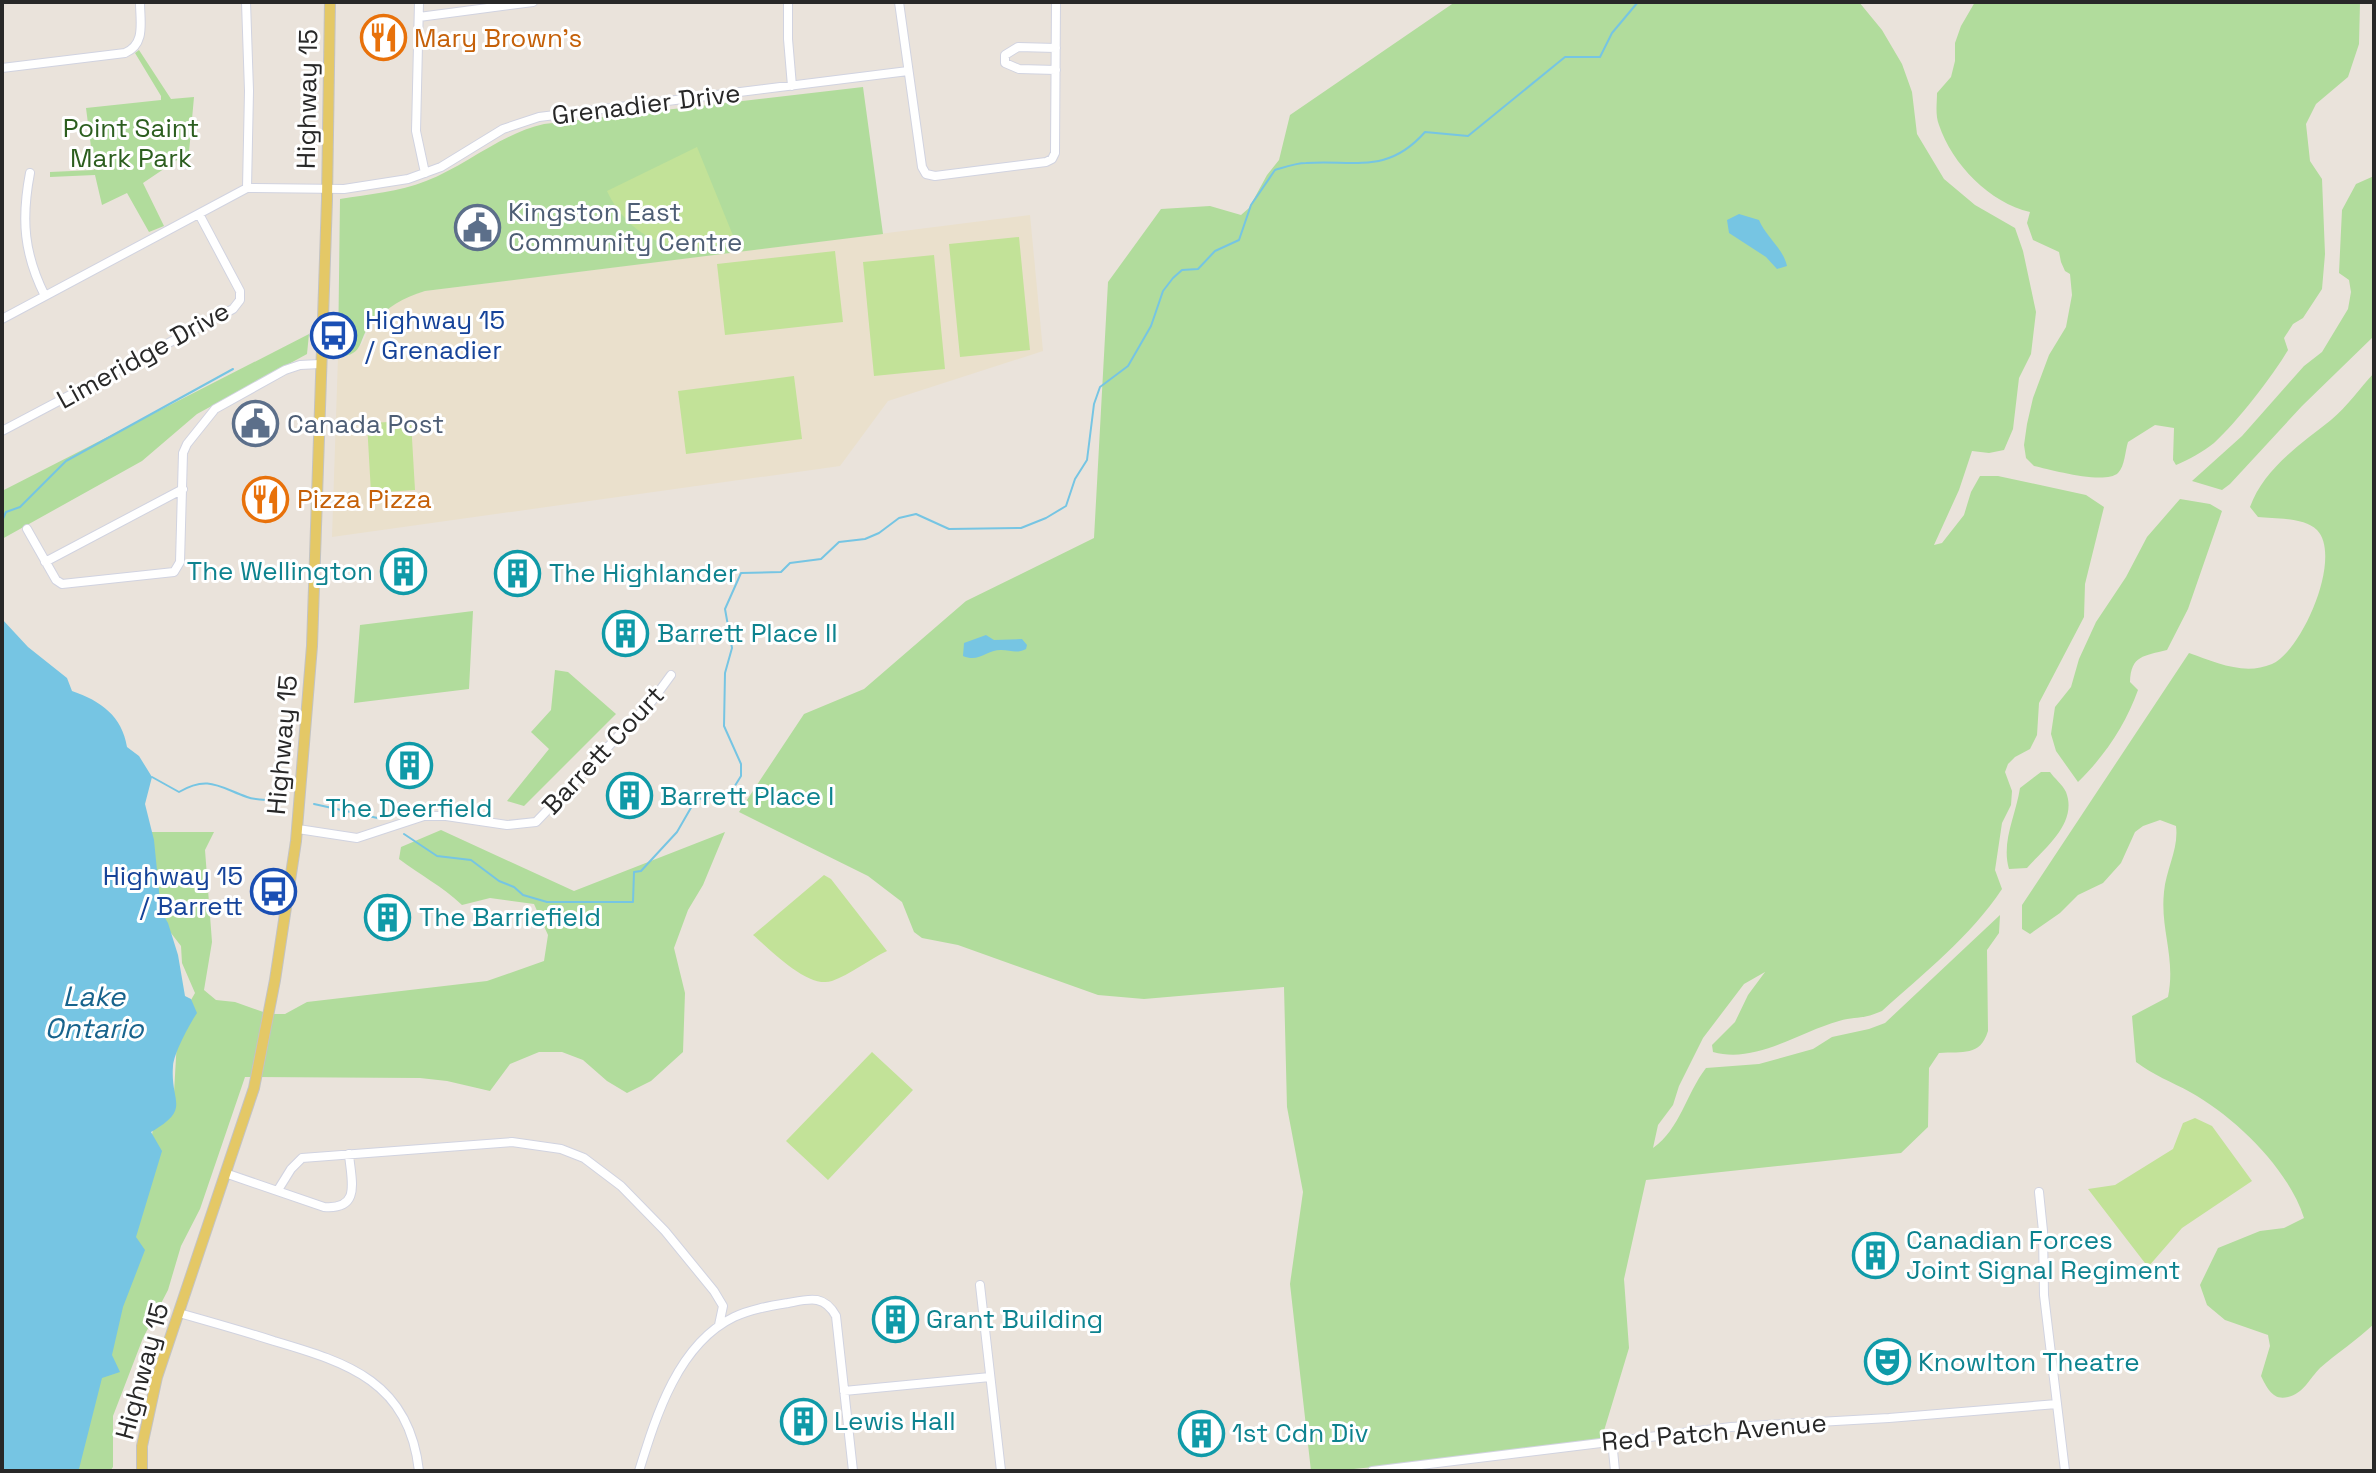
<svg xmlns="http://www.w3.org/2000/svg" width="2376" height="1473" viewBox="0 0 2376 1473" font-family="'Space Grotesk',sans-serif">
<style>
.education{fill:#eae0cc}
.green{fill:#b1dc9c}
.pitch{fill:#c2e298}
.water{fill:#76c5e3}
.lines{fill:none;stroke-linecap:round;stroke-linejoin:round}
.stream{stroke:#76c5e3;stroke-width:2}
.minor-casing{stroke:#d1d3e0;stroke-width:10}
.major-casing{stroke:#c3c3c3;stroke-width:12}
.minor{stroke:#fff;stroke-width:8}
.major{stroke:#e4c866;stroke-width:10}
.labels{text-anchor:middle;dominant-baseline:central;stroke-width:6;stroke-linejoin:round;paint-order:stroke}
.food-label{font-size:26px;fill:#c56008;stroke:#fff;text-anchor:start}
.street-label{font-size:26px;fill:#282828;stroke:#fff}
.park-label{font-size:26px;fill:#2c5e1f;stroke:#fff}
.service-label{font-size:26px;fill:#4e5e75;stroke:#fff;text-anchor:start}
.transit-label{font-size:26px;fill:#164399;stroke:#fff;text-anchor:start}
.culture-label{font-size:26px;fill:#0d838f;stroke:#fff;text-anchor:start}
.water-label{font-size:28px;font-style:italic;fill:#18638c;stroke:#fff}
</style>
<rect width="100%" height="100%" fill="#eae3db"/>
<path class="education" d="M1030,215L1043,351L888,401L840,466L332,537L338,357L348,356L362,344L371,324L401,298L425,291Z"/>
<path class="green" d="M1455,2H1859L1882,30L1902,64L1912,92L1917,134L1944,179L1975,205L2015,228L2023,251L2036,312L2031,354L2019,378L2013,429L2004,450L1989,453L1972,451L1959,490L1934,545L1942,543L1964,515L1971,492L1980,476H1998L2086,495L2104,507L2085,584L2084,617L2039,703L2037,735L2030,749L2015,757L2008,764L2005,772L2012,791L2011,805L2002,823L1995,870L2002,889C1971,936 1923,974 1882,1011C1862,1020 1856,1016 1839,1021C1799,1032 1756,1064 1713,1052L1712,1045L1735,1022L1748,995L1765,972L1744,984L1703,1038L1679,1086L1673,1105L1658,1125L1653,1148C1680,1129 1686,1094 1706,1068L1759,1064L1813,1049L1832,1037L1869,1029L1885,1023L2000,915L1999,933L1987,950L1988,1031C1980,1057 1963,1051 1939,1053L1929,1068L1928,1127L1901,1153L1646,1180L1624,1279L1629,1348L1600,1444L1334,1471H1311L1290,1284L1303,1192L1287,1107L1284,987L1144,999L1098,995L958,945L922,938L914,932L902,902L868,876L739,812L804,714L864,689L966,601L1094,538L1108,282L1161,209L1210,206L1241,215L1249,208L1267,175L1279,160L1290,115Z
M1975,2H2360L2359,44L2348,77L2316,104L2306,124L2310,161L2322,179L2325,254L2322,289L2303,318L2293,324L2284,338L2288,350C2272,377 2237,422 2214,443C2203,452 2188,460 2176,465L2173,460L2174,428L2155,425L2128,442C2125,451 2125,466 2118,473C2105,485 2052,470 2034,466L2026,458L2024,445L2027,424L2033,398L2049,355L2066,327L2072,295L2070,274L2065,271L2061,262L2059,252L2033,240L2027,223L2030,212C1990,203 1952,164 1939,125C1935,115 1937,103 1937,93L1951,77L1955,61V43L1961,26Z
M139,50L171,99L194,97L189,152L143,183L164,226L149,232L127,193L102,205L95,175L50,177V172L94,170L86,108L161,100V96L135,53Z
M863,87L883,234L425,291C402,298 388,307 371,324C357,339 366,355 338,357L340,199C369,194 399,192 426,181C467,165 500,134 544,124Z
M2374,176V336L2302,406L2230,484L2222,490L2192,481L2242,436L2304,366L2322,352L2348,309L2351,292L2349,280L2339,273L2342,210L2356,184Z
M309,334L307,354L197,414L142,461L2,539V491Z
M2374,373V1324C2357,1340 2337,1353 2320,1368C2310,1378 2303,1394 2288,1397C2273,1401 2267,1388 2261,1376L2270,1346L2268,1335L2225,1320L2207,1305L2200,1285L2218,1248L2260,1231L2284,1228L2304,1218C2288,1168 2235,1117 2190,1092C2172,1082 2153,1075 2136,1062L2132,1016L2168,997C2176,957 2160,930 2164,892C2166,869 2179,849 2176,826L2160,820L2143,826L2135,832L2121,863L2103,883L2078,895L2060,913L2030,934L2022,929V905L2189,653C2215,662 2244,676 2272,664C2302,651 2343,557 2317,530C2304,517 2275,519 2258,517L2250,507C2264,468 2301,444 2331,420C2347,407 2360,388 2374,373Z
M2180,499L2210,504L2222,511L2188,609L2167,650C2144,656 2131,655 2130,682L2138,690C2126,724 2104,757 2078,782L2056,751L2051,734L2055,707L2071,687L2079,659L2096,622L2126,577L2147,537Z
M473,611L469,689L354,703L360,625Z
M555,670L568,672L616,714L524,806L507,801L549,749L531,732L551,710Z
M2041,772H2050C2054,778 2063,785 2066,792C2078,823 2045,848 2027,868L2009,869C2001,842 2016,815 2020,788Z
M441,830L574,891L725,832L703,885L688,910L674,948L685,993L683,1052L651,1081L627,1093L607,1081L583,1060L562,1052H539L510,1064L490,1091L447,1081L420,1078L245,1077L200,1209L181,1246L168,1290L143,1338L113,1416V1467L110,1471H50L148,1161L154,1122L174,1093L177,1040L187,1007L195,993L182,963L181,946L164,924L147,889L151,832H214L205,850L212,942L204,990L216,1000L235,1002L269,1014H285L307,1002L487,981L544,961L548,935L534,904L490,898L462,905C442,886 420,875 399,859L401,847Z"/>
<path class="pitch" d="M697,147L734,238C683,261 631,242 607,191Z
M1019,237L1030,350L960,357L949,244Z
M835,251L843,322L725,335L717,264Z
M934,255L945,369L874,376L863,262Z
M794,376L802,439L686,454L678,391Z
M411,421L415,490L371,493L367,423Z
M824,875L831,879L887,951C870,959 849,975 832,981C808,989 771,950 753,935Z
M872,1052L913,1090L828,1180L786,1141Z
M2195,1118L2212,1126L2252,1181L2182,1228L2148,1267L2088,1189L2115,1185L2173,1149L2183,1123Z"/>
<path class="water" d="M1739,214L1759,220C1766,237 1783,248 1787,266L1777,269L1766,257L1729,233L1727,220Z
M2,619L28,647L67,678L72,691C101,701 122,716 127,747L139,756L152,777L145,804L154,840L161,911L168,923L178,955L185,996L191,999L197,1013C189,1025 174,1053 173,1066C170,1103 192,1108 151,1132L162,1151L136,1237L145,1250L123,1307L112,1355L120,1372L102,1378L79,1469L2,1471Z
M986,635L994,640L1022,639L1027,645L1026,649C1016,654 1011,650 1001,650C986,650 979,663 963,656L964,643Z"/>
<g class="lines">
<path class="stream" d="M2,521L6,512L20,507L66,461L233,369
M152,777L179,792C208,775 219,787 247,797C257,801 269,799 280,801
M314,804L382,819
M404,834L437,856L471,860L499,881L514,887L523,895L547,902H633L634,872L641,871L677,832L696,799L728,797L741,776V764L724,726L725,673L732,648L725,609L741,573L781,572L790,563L821,559L839,542L865,539L879,533L899,518L916,514L949,529L1021,528L1046,518L1066,506L1075,479L1087,460L1094,404L1100,387L1128,366L1151,326L1163,291L1173,278L1182,270L1198,269L1215,251L1239,240L1251,205L1275,170C1285,167 1296,163 1306,163C1356,160 1388,174 1425,132L1468,136L1565,57H1600L1612,33L1638,2"/>
<defs>
<path id="minor" d="M246,2L249,91L247,188
M419,2L416,131L425,173
M788,2V39L792,86
M899,2L922,167L926,174L935,176L1046,162L1052,159L1055,153L1056,2
M419,17L533,2
M1056,48L1018,47L1005,55V63L1019,69L1056,70
M2,68L125,53C146,44 140,22 140,2
M30,173C21,220 24,254 45,296
M2,319L247,188L344,189L408,179L441,167L503,129L539,117L908,71
M2,431L233,309L240,300V291L199,214
M27,529L56,580L62,584L174,572L180,562L183,453L187,444L215,409L285,370L300,365L320,364
M45,562L183,489
M298,829L357,838L424,816H446L507,825L536,822L652,701L671,675
M225,1173L324,1207C362,1210 351,1180 349,1154
M278,1190L291,1169L302,1158L512,1142L561,1149L584,1158L621,1186L665,1231L714,1291L723,1306L719,1325
M2039,1192L2043,1231L2044,1295L2065,1471
M980,1285L1001,1471
M179,1313C211,1322 243,1331 274,1341C349,1363 409,1382 419,1471
M844,1391L990,1377
M1612,1440L1615,1471
M639,1471C656,1416 678,1344 734,1317C751,1309 770,1306 788,1303C809,1299 824,1294 836,1316L853,1471
M1372,1471L1731,1427L1889,1418L2057,1404"/>
<path id="major" d="M142,1471V1446L157,1377L254,1088L275,980L296,841L312,646L327,199L330,2"/>
</defs>
<use href="#minor" class="minor-casing"/>
<use href="#major" class="major-casing"/>
<use href="#minor" class="minor"/>
<use href="#major" class="major"/>
</g>
<defs>
<symbol id="restaurant-ring" viewBox="-11 -11 22 22"><circle r="9.5" fill="#fff" stroke="#e8710a" stroke-width="1.5"/><path d="M-5-6h1v4h1v-4h1v4h1v-4h1v5L-1.5 .5V6h-2V.5L-5-1ZM5-6V6H3V1.5H1.5Q1.5-4 5-6Z" fill="#e8710a"/></symbol>
<symbol id="civic-ring" viewBox="-11 -11 22 22"><circle r="9.5" fill="#fff" stroke="#5c6f8a" stroke-width="1.5"/><path d="M-.6-6.5H3V-4.5H.6V-3L4-1V1h2V6H-6V1h2V-1L-.6-3ZM-1.2 2.5V6h2.4V2.5Z" fill="#5c6f8a"/></symbol>
<symbol id="bus-ring" viewBox="-11 -11 22 22"><circle r="9.5" fill="#fff" stroke="#1a4fb4" stroke-width="1.5"/><path d="M-5-6H5V4H4V6H2V4H-2V6H-4V4H-5ZM-3.5-4V0h7V-4ZM-3.5 1.2v1.5H-2V1.2ZM2 1.2v1.5H3.5V1.2Z" fill="#1a4fb4"/></symbol>
<symbol id="building-ring" viewBox="-11 -11 22 22"><circle r="9.5" fill="#fff" stroke="#0f9aa8" stroke-width="1.5"/><path d="M-4-6H4V6H1V3H-1V6H-4ZM-2.5-4.3h1.7v1.8h-1.7ZM.8-4.3h1.7v1.8H.8ZM-2.5-1h1.7V.8h-1.7ZM.8-1h1.7V.8H.8Z" fill="#0f9aa8"/></symbol>
<symbol id="theatre-ring" viewBox="-11 -11 22 22"><circle r="9.5" fill="#fff" stroke="#0f9aa8" stroke-width="1.5"/><path d="M-5-5.5Q0-4 5-5.5V0Q5 5 0 6Q-5 5-5 0ZM-3.3-2.5H-1v1.5H-3.3ZM1-2.5H3.3v1.5H1ZM-2.8 1Q0 5.5 2.8 1Z" fill="#0f9aa8"/></symbol>
</defs>
<g fill-rule="evenodd">
<use href="#restaurant-ring" x="358" y="12" width="51" height="51"/>
<use href="#civic-ring" x="452" y="202" width="51" height="51"/>
<use href="#bus-ring" x="308" y="310" width="51" height="51"/>
<use href="#civic-ring" x="230" y="398" width="51" height="51"/>
<use href="#restaurant-ring" x="240" y="474" width="51" height="51"/>
<use href="#building-ring" x="378" y="546" width="51" height="51"/>
<use href="#building-ring" x="492" y="548" width="51" height="51"/>
<use href="#building-ring" x="600" y="608" width="51" height="51"/>
<use href="#building-ring" x="384" y="740" width="51" height="51"/>
<use href="#building-ring" x="604" y="770" width="51" height="51"/>
<use href="#bus-ring" x="248" y="866" width="51" height="51"/>
<use href="#building-ring" x="362" y="892" width="51" height="51"/>
<use href="#building-ring" x="1850" y="1230" width="51" height="51"/>
<use href="#building-ring" x="870" y="1294" width="51" height="51"/>
<use href="#theatre-ring" x="1862" y="1336" width="51" height="51"/>
<use href="#building-ring" x="778" y="1396" width="51" height="51"/>
<use href="#building-ring" x="1176" y="1408" width="51" height="51"/>
</g>
<g class="labels">
<g class="food-label">
<text x="414" y="38">Mary Brown's</text>
<text x="297" y="499">Pizza Pizza</text>
</g>
<g class="street-label">
<text transform="translate(307 99) rotate(-89)">Highway 15</text>
<text transform="translate(646 104) rotate(-7)">Grenadier Drive</text>
<text transform="translate(143 355) rotate(-29)">Limeridge Drive</text>
<text transform="translate(282 745) rotate(-85)">Highway 15</text>
<text transform="translate(603 750) rotate(-47)">Barrett Court</text>
<text transform="translate(142 1371) rotate(-75)">Highway 15</text>
<text transform="translate(1714 1432) rotate(-5)">Red Patch Avenue</text>
</g>
<g class="park-label">
<text x="131" y="128">Point Saint<tspan x="131" dy="30">Mark Park</tspan></text>
</g>
<g class="service-label">
<text x="508" y="212">Kingston East<tspan x="508" dy="30">Community Centre</tspan></text>
<text x="287" y="424">Canada Post</text>
</g>
<g class="transit-label">
<text x="365" y="320">Highway 15<tspan x="365" dy="30">/ Grenadier</tspan></text>
<text x="243" y="876" text-anchor="end">Highway 15<tspan x="243" dy="30">/ Barrett</tspan></text>
</g>
<g class="culture-label">
<text x="373" y="571" text-anchor="end">The Wellington</text>
<text x="549" y="573">The Highlander</text>
<text x="657" y="633">Barrett Place II</text>
<text x="660" y="796">Barrett Place I</text>
<text x="409" y="808" text-anchor="middle">The Deerfield</text>
<text x="419" y="917">The Barriefield</text>
<text x="1906" y="1240">Canadian Forces<tspan x="1906" dy="30">Joint Signal Regiment</tspan></text>
<text x="926" y="1319">Grant Building</text>
<text x="1918" y="1362">Knowlton Theatre</text>
<text x="834" y="1421">Lewis Hall</text>
<text x="1232" y="1433">1st Cdn Div</text>
</g>
<g class="water-label">
<text x="94" y="996">Lake<tspan x="94" dy="32">Ontario</tspan></text>
</g>
</g>
<rect width="2376" height="1473" fill="none" stroke="#282828" stroke-width="8"/>
</svg>
